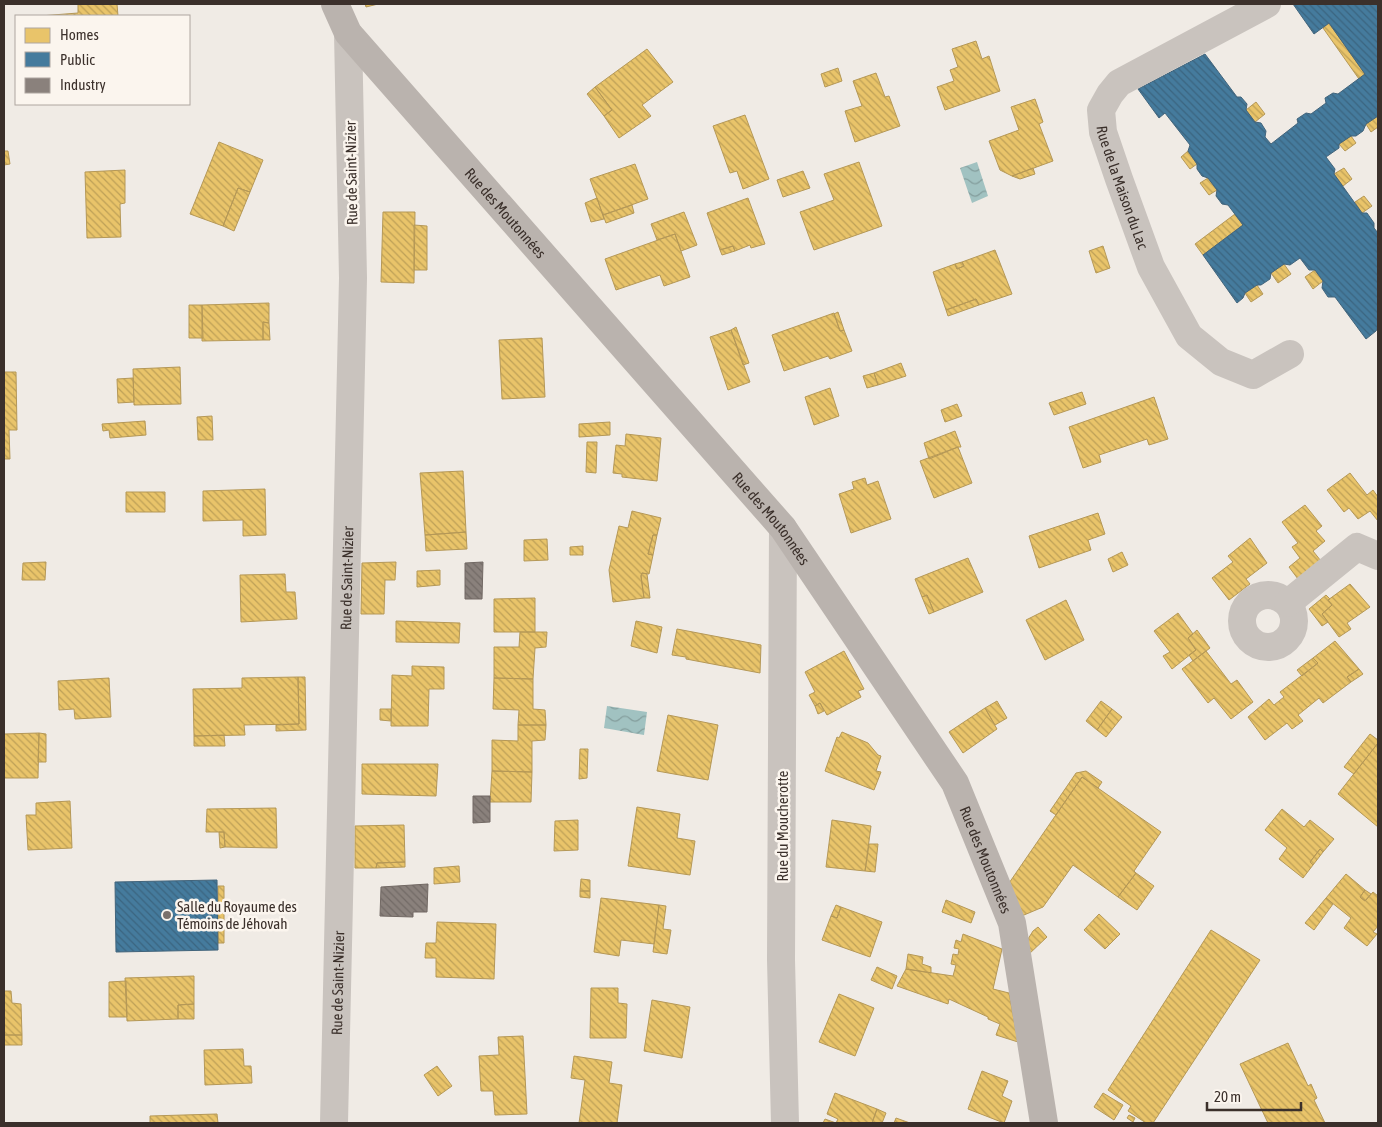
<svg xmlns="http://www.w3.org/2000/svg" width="1382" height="1127" viewBox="0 0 1382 1127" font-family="'Asap Condensed',sans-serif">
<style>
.water{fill:url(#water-waves)}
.homes{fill:url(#homes-back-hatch);stroke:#b59857}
.public{fill:url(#public-back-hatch);stroke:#42647b}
.industry{fill:url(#industry-back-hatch);stroke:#726964}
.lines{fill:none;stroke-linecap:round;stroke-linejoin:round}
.street{stroke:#c9c3be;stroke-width:28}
.secondary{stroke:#bab3ae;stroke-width:28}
.poi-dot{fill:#7a716c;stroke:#fbf5ee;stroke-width:2}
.labels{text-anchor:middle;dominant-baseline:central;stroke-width:5;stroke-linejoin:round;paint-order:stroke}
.street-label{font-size:15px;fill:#3b302b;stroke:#fbf5ee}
.poi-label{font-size:15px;fill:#3b302b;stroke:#fbf5ee;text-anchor:start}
</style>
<defs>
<pattern id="water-waves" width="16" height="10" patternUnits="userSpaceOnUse" patternTransform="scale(1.25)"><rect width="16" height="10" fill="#a1c2c1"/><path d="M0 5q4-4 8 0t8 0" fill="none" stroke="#849e9d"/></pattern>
<pattern id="homes-back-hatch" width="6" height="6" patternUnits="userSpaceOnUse" patternTransform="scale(1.25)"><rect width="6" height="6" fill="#e9c46a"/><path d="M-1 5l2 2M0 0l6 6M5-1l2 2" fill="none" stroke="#bea057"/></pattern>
<pattern id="public-back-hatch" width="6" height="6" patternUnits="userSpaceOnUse" patternTransform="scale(1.25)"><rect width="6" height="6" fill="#457b9d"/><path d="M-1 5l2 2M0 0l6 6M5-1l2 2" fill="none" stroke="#3b6580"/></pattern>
<pattern id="industry-back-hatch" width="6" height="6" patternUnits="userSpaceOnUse" patternTransform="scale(1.25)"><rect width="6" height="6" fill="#8a817c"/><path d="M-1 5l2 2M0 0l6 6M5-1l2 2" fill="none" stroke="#726a66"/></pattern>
</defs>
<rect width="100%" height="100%" fill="#f0ebe5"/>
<path class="water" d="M977,162L988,196L972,203L960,168Z
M607,706L647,712L644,735L604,728Z"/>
<path class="homes" d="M78,4H117L118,16H40L78,13Z
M365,4H378L366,7Z
M1329,23L1365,74L1359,79L1323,28Z
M976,41L982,59L989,56L1000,91L945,110L937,87L954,81L950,70L958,67L952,49Z
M647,49L673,82L642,105L651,116L619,138L604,116L612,110L595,87Z
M838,68L842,81L825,87L821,74Z
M876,73L885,97L889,96L900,126L855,142L845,111L862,106L853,81Z
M595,87L612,110L604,116L587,94Z
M1035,99L1043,122L1039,124L1053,161L1012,176L1000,170L989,141L1019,130L1011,107Z
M1256,102L1265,114L1255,122L1246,110Z
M745,115L769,179L743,189L737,171L730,173L713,126Z
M1378,116V127L1371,132L1366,124Z
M1351,136L1356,143L1345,151L1339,144Z
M219,142L263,160L250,192L238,188L223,226L190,214Z
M4,151H8L10,164L4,165Z
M1188,151L1197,164L1190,169L1181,157Z
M859,162L882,226L814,250L800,212L834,200L824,174Z
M635,164L648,199L603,215L590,179Z
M1033,168L1035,174L1020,179L1012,176Z
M1344,168L1352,179L1343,186L1334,174Z
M125,170V203L120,204L121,237L87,238L85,172Z
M803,171L810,188L783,197L777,180Z
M1208,178L1217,190L1209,195L1200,183Z
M238,188L250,192L234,231L223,226Z
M1364,196L1372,206L1362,213L1355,202Z
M597,198L604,219L591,222L585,203Z
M748,198L765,244L751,248L750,245L735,251L733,246L720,250L707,213Z
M632,205L634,213L606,223L603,215Z
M383,212H415L414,283L381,282Z
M684,212L697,245L681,251L675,234L657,240L651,224Z
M1235,214L1243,225L1203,255L1195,244Z
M414,225L427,226V270H414Z
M675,234L690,277L664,286L660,275L616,290L605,259Z
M733,246L735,251L722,255L720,250Z
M1103,246L1110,268L1096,273L1089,251Z
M995,250L1012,294L979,305L976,299L946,310L933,272L955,264L957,269L964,266L962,262Z
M962,262L964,266L957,269L955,264Z
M1284,264L1291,274L1278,283L1271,273Z
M1315,270L1323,281L1313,289L1305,277Z
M1257,285L1263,294L1251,302L1245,293Z
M976,299L979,305L948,316L946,310Z
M269,303V323L263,322V340L202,341V305Z
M189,305H202L203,338H189Z
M838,312L844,330L840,331L834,314Z
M834,313L840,331L844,330L852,351L830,359L828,356L784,371L772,335Z
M263,322L269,323L270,340H263Z
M736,327L749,363L743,365L731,330Z
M731,330L750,382L728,390L710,337Z
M542,338L545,397L502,399L499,340Z
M901,363L906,376L878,385L874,373Z
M180,367L181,404L134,405L133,369Z
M4,372H16L17,430H9L10,459H4Z
M874,373L878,385L867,388L863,376Z
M133,378L134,402L118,403L117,379Z
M830,388L839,416L814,425L805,397Z
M1082,392L1086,404L1054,415L1049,403Z
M1154,397L1168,439L1149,445L1147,439L1099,455L1101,462L1083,468L1069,427Z
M957,404L962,416L945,422L941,410Z
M212,416L213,440H198L197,417Z
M145,421L146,435L110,438L109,430L103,431L102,424Z
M610,422V435L579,437V424Z
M955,431L961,447H958L929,459L924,443Z
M626,434L661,438L657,481L622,477V474L613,473L616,445L625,446Z
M587,442H597L596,473L586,472Z
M958,447L972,483L934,498L920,461Z
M463,471L466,532L425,535L420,473Z
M1350,473L1367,495L1373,490L1378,497V521L1370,511L1358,519L1349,508L1344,512L1327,490Z
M865,478L867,485L878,481L891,519L851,533L839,494L854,489L852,482Z
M265,489L266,535L243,536V520L203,521V491Z
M126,492H165V512H126Z
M1305,505L1322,526L1316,531L1325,541L1313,551L1321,561L1298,579L1289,567L1300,558L1292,547L1298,543L1282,522Z
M632,511L661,518L657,535H653L648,554L653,555L649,574L642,573L641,576L644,598L613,602L609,570L619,526L628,528Z
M1098,513L1105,534L1088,540L1091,550L1039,568L1029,536Z
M466,532L467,549L426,551L425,535Z
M653,535H657L653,555L648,554Z
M1250,538L1267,563L1246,579L1250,584L1229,600L1212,578L1233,562L1228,556Z
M547,539L548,560L524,561V540Z
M583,546V555H570V547Z
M1122,552L1128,565L1113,572L1108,559Z
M968,558L983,592L934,612L927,595L922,597L915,579Z
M46,562L45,580H22L23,563Z
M396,562L395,580H385L384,614H361L362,563Z
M440,570V585L417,587V571Z
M642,573L647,574L650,598H644L641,576Z
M285,574L286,592H295L297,619L241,622L240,575Z
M1350,584L1370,607L1347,623L1351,629L1339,637L1322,614L1332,605L1328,600Z
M927,595L934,612L929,614L922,597Z
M1326,595L1330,599L1328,600L1332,605L1322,614L1328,622L1322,626L1309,609Z
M535,598V632H494V599Z
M1066,600L1084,640L1045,660L1026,620Z
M1178,613L1193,634L1188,638L1196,650L1172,669L1163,656L1170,652L1154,631Z
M396,621L460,623L459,643L396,642Z
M636,621L662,627L657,653L631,646Z
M677,629L761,645L760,673L686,659V657L672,655Z
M1197,630L1210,648L1193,661L1189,655L1196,650L1188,638Z
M520,632H547L546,647L535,648L533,679L494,678V647H519Z
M1335,641L1359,669L1347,677L1351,682L1323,703L1319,698L1298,715L1303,721L1292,729L1287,723L1265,740L1248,717L1269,699L1274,705L1284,697L1280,692L1318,663L1313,658Z
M844,651L864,689L858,691L861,697L827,715L820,703L815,706L809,695L815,692L805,672Z
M1206,651L1231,684L1237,680L1253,702L1231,719L1214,698L1208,703L1182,669Z
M1313,658L1318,663L1302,676L1297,670Z
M412,666L444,667V689H429L428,726H391L392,675L412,676Z
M1359,669L1363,674L1351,682L1347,677Z
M298,677L299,724L244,725L245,735L194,736L193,689L242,688V678Z
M298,677H305L306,730L276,731V725L299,724Z
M109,678L111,717L75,719L74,709L59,710L58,681Z
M494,678L533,679V709L545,710L546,725H518L519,710L493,709Z
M997,701L1007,718L995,725L985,708Z
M1101,701L1112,709L1097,730L1086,721Z
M820,703L824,711L818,714L815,706Z
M985,708L997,729L963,753L949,732Z
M380,709H391V721L380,720Z
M1112,709L1122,717L1106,737L1097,730Z
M668,715L718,725L708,780L657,771Z
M518,725H546L545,740L532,741V772L492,771V740L518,741Z
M842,732L868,743L878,755L881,756L876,771L881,772L874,790L825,771L837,737L839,738Z
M39,733L38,778H4V734Z
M39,733L46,734V762H38Z
M1370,734L1378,740V743L1354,774L1344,767Z
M224,735L225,746H194V736Z
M1378,743V827L1338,794Z
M580,749H588L587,778L579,779Z
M362,764H438L436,796L362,794Z
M492,771L532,772L531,802H490Z
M1086,771L1102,782L1098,788L1082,777L1056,815L1050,811L1076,773Z
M1082,777L1161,832L1134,871L1136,873L1118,897L1073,865L1043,907L1024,915H1021L1007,886Z
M70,801L72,848L28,850L26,815H36V803Z
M637,807L680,814L677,838L695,841L690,875L628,866Z
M276,808L277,848L225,847L224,832H206L207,809Z
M1282,809L1304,827L1310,820L1334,839L1323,852L1320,849L1310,862L1313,865L1303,878L1279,859L1287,848L1265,830Z
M578,820V850L554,851L555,821Z
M832,820L871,826L865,871L826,867Z
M404,825L405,862L377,863L376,868H355V826Z
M219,832H224L225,847L220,848Z
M869,844H878L875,872L865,871Z
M1320,849L1323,852L1313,865L1310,862Z
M405,862V867L376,868L377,863Z
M459,866L460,882L434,884V868Z
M1136,873L1154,886L1137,910L1118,897Z
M1346,874L1365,890L1360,897L1365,901L1373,892L1378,896V926L1373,932L1377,934L1367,946L1344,928L1351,918L1326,898Z
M581,879L590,880V891H580Z
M218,886H224V943H218Z
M1365,890L1371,894L1365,901L1360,897Z
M580,891H590V898L580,897Z
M601,898L659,905L654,944L621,940L619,956L594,952Z
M1326,898L1333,904L1314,930L1305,923Z
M946,900L975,912L971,923L942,912Z
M659,905L666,906L663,929L671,930L667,954L653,952Z
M836,905L841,907L837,918L831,916Z
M841,907L882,922L870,957L822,940L831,916L837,918Z
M1099,914L1120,934L1105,949L1084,930Z
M437,922L496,924L494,979L436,977V958H425L426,943H436Z
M1038,927L1047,937L1028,955V939L1033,931Z
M1211,930L1260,960L1153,1123H1146L1128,1111L1131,1106L1108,1090Z
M963,934L1002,949L993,989L1009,993L1018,1042L996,1035L1000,1024L988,1019V1017L949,999L948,1004L897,986L906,969L953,976L956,965L951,964L953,954L958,955L959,949L954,948L956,940L961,942Z
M908,954L923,957L922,964L931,967V973L906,969Z
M877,967L897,976L892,989L871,980Z
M194,976V1004L178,1005V1019L127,1021L125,978Z
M126,981L127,1017H109V982Z
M591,988H618V1003L627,1004L626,1038H590Z
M4,991H11L12,1003L21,1004L22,1035H4Z
M839,994L874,1008L855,1056L819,1042Z
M652,1000L690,1007L682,1058L644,1051Z
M194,1004V1019H178V1005Z
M4,1035H22V1045H4Z
M523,1036L527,1114L495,1115L493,1091H481L479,1056L499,1055L498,1037Z
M1288,1043L1308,1086L1311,1084L1317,1098L1314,1100L1325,1123H1268L1240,1064Z
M243,1049L244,1066H251L252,1083L205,1085L204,1050Z
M574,1056L612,1062L609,1083L622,1085L617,1123H579L585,1080L571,1078Z
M437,1066L452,1086L438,1096L424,1075Z
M982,1071L1008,1081L1002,1096L1012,1101L1004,1123L968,1109Z
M835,1093L877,1109L872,1123H836L838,1119L827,1114Z
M1103,1093L1123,1105L1114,1120L1094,1107Z
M877,1109L886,1113L882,1123H872Z
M217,1114L218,1123H150V1116Z
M1129,1115L1135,1118L1133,1122L1127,1118Z
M896,1118L910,1123H894Z
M825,1119L836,1123H823Z"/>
<path class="public" d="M1293,4H1378V116L1366,124L1363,131L1356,136H1351L1339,144V148L1326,157L1335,169L1334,174L1362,213H1367L1374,223V228L1378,233V327L1376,331L1366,339L1335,297H1328L1322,288L1323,281L1315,270H1309L1300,258L1290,265L1284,264L1271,273L1270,279L1261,285H1257L1245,293L1243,298L1237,303L1203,255L1243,225L1228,205L1222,204L1216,196L1217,190L1208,178L1202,176L1197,169V164L1188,151L1190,145L1165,113L1159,118L1138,89L1205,54L1237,97H1241L1247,104L1246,110L1255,122L1261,123L1266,131L1265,137L1271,144L1298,123L1297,119L1306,113L1311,114L1326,103L1325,98L1333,93L1338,94L1365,74L1329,23L1314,34Z
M217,880L218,950L116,952L115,882Z"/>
<path class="industry" d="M483,562L482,599H465V563Z
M473,796H490V822L473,823Z
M428,884L427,912H413V917L380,916L381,887Z"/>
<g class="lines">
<g class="street">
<path id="s1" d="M1267,4L1119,83L1110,94L1101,110L1103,132L1119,179L1151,267L1189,336L1221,362L1253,375L1290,354"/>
<path d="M783,528L781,960L785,1123"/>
<circle cx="1268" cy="621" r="26"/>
<path d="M1288,603L1357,547L1378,556"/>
<path id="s2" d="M334,1123L353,278L348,33"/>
</g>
<path class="secondary" id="s3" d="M335,4L348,33L783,528L955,783L1012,923L1044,1123"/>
</g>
<circle class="poi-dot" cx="167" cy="915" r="5"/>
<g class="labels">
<g class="street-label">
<text transform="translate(351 173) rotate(-91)">Rue de Saint-Nizier</text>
<text stroke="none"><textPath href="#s1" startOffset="281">Rue de la Maison du Lac</textPath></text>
<text stroke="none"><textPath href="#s3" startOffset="271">Rue des Moutonnées</textPath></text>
<text stroke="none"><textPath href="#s3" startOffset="676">Rue des Moutonnées</textPath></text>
<text stroke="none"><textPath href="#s2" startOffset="545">Rue de Saint-Nizier</textPath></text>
<text transform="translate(782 826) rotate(-90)">Rue du Moucherotte</text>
<text stroke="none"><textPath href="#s3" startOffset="1081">Rue des Moutonnées</textPath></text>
<text stroke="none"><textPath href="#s2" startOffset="140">Rue de Saint-Nizier</textPath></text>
</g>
<g class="poi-label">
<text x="177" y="906">Salle du Royaume des<tspan x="177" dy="17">Témoins de Jéhovah</tspan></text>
</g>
</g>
<rect width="1382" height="1127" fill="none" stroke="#3b302b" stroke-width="10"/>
<rect x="15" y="15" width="175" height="90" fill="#fbf5ee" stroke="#aea6a0"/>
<rect x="25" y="28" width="25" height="15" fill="#e9c46a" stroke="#aea6a0"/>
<text x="60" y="40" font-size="15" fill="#3b302b">Homes</text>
<rect x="25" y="52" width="25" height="15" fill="#457b9d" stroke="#aea6a0"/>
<text x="60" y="65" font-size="15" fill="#3b302b">Public</text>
<rect x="25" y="78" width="25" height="15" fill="#8a817c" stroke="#aea6a0"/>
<text x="60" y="90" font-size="15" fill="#3b302b">Industry</text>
<path d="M1207 1102v8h94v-8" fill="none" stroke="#3b302b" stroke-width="2.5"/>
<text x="1214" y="1102" font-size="15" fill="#3b302b" stroke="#fbf5ee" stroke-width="4" paint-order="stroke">20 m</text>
</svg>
